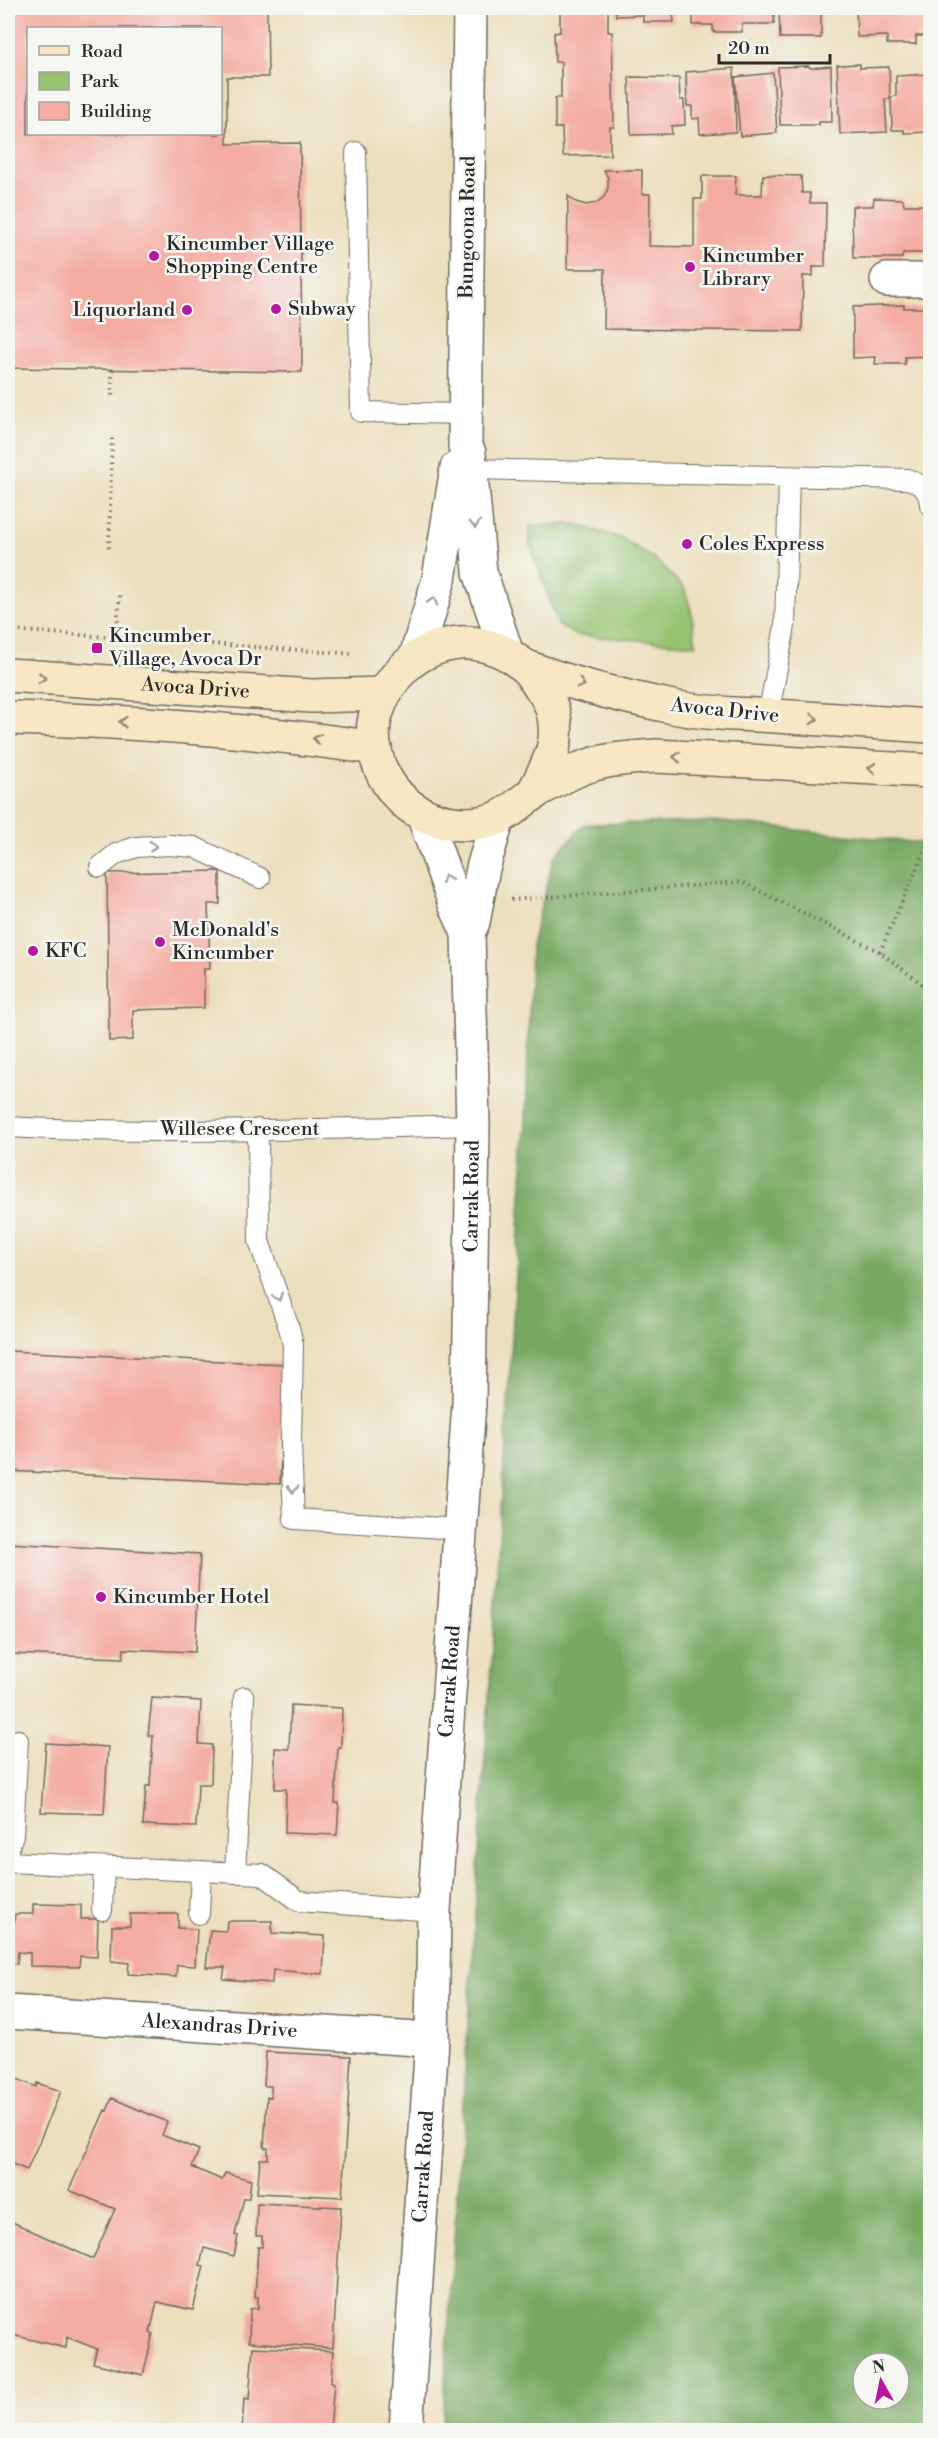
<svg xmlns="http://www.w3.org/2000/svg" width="938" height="2438" viewBox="0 0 938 2438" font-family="'Libre Bodoni',serif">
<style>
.green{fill:#96c372;stroke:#60774e;stroke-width:1.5}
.forest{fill:#78a964;stroke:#526a48;stroke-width:1.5;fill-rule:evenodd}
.building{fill:#f4aba2;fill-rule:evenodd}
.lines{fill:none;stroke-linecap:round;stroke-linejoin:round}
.service-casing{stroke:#6f6a5e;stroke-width:22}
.minor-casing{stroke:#6f6a5e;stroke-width:36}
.secondary-casing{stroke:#6f6a5e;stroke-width:36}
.path{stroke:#6f6a5e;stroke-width:4;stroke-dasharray:1.5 4.5;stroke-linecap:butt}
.service{stroke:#fff;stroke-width:20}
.minor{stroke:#fff;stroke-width:33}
.secondary{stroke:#f7e8c3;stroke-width:33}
.oneway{stroke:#a0a0a0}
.oneway2{stroke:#918a77}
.poi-dot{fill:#b5179e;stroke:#f6f6f2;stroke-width:2}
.labels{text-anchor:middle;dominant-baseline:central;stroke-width:5;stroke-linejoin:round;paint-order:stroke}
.street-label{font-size:20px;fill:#2b2b2b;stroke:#f6f6f2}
.poi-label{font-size:20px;fill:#2b2b2b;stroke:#f6f6f2;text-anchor:start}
</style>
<rect width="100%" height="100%" fill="#f6f6f2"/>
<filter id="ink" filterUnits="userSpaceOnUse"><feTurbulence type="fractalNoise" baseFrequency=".0167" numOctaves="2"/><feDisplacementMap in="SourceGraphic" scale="12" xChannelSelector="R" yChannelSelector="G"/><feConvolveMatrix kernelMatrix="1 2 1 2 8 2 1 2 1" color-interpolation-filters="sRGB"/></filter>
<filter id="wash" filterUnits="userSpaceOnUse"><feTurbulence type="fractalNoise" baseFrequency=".008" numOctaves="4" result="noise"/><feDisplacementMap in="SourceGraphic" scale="24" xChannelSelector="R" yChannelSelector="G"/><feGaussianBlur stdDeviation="1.35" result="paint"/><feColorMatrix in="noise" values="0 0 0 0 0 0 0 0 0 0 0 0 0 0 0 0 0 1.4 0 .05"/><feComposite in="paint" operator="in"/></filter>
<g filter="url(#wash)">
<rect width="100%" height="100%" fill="#ecdfbd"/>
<path class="green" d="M574,524L621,538L655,559L684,588L691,610L696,645L576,635L559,626L530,545V526Z"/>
<path class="forest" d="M723,822L930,844V2430H442L526,1119L531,945L554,857L585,824ZM863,2363H899V2399H863Z"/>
<g id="blocks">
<path class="building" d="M8,8H267L268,77H227V144L300,143L302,372L8,368ZM28,28H220V134H28Z
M560,8H608V32H612L614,127H610V155L563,156L562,128H555V98H561V62H555L554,33L560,32Z
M616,8H690V13L673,14L674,22H643V15L616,16Z
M693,8H774V24H742V32H713V25H693Z
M779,8H821V38H780Z
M856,8H930V36H916V44H887V36L857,37Z
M860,64V68L889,67L890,97L896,96V76L930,74V132L904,133V130H892L891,99H885L887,132L840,134L837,65Z
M809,66L810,68L831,66L832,122H819V125H780L778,67Z
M734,68L736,132L700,134L699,118L692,119V106H687L686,72Z
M773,73L777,133L740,136L735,77Z
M629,77L679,78L680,100H684L685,125L671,126L672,134L631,135Z
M604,170H642V194H650L649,246L694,247V199H702V176H736L735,195H762L763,175L801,176L802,193H810V203H826L825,267H813V276H803L802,331L604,329L605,269H567L568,196L576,202L586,205L596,203L604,197L608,188V178Z
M874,198L903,199L904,205H930V253H903L902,258H853L852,206H873Z
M927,299H930V356L905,357V364H875L876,357L853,358V307L904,305V308H928Z
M220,871V904H208L210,969H204V1008L133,1010V1040L109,1041L107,873Z
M8,1351L284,1364L280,1484L8,1471Z
M8,1543L200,1554L195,1652L124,1649L123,1658L8,1654Z
M152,1698L201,1701L199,1744L212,1745L211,1784H198L196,1827L143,1825L146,1786H150L153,1736L148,1735Z
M291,1705L342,1708L341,1748L338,1747L335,1803H339L337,1835L285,1833L286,1789H275V1748L289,1749Z
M46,1743L108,1747L104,1814L41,1812Z
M33,1904L81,1905V1919H98L97,1957L80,1956L79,1967L30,1966V1953L18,1952L17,1964H8V1924H14L15,1914H33Z
M130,1914H178V1928L197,1929L195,1966L177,1965L176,1977L128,1974L129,1963L111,1961L112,1926H130Z
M227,1921H272V1933L325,1936L323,1974L273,1970L272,1983L223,1979L225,1967H206L210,1930L226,1931Z
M266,2052L351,2056L342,2197L257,2193L260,2159H268V2148H264L267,2097H271V2086H264Z
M8,2075L36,2087L37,2083L61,2091L27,2170L8,2162Z
M112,2098L167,2122L162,2135L199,2150L192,2167L222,2180L225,2173L251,2180L249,2198H244L235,2235L238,2236L234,2256L204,2248L200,2265L204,2266L193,2310L157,2302L150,2333L153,2334L143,2375L93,2363L97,2349L67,2337L66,2348L8,2334V2220L93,2259L115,2209L69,2190L105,2110L107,2111Z
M257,2203L341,2207L333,2348L249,2342L250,2309L258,2308V2297H255L258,2247H262V2236H256Z
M253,2347L333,2351L331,2382L334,2383L330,2430H242L244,2398L249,2399Z"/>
</g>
</g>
<g filter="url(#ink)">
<use href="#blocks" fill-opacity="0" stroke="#6f6a5e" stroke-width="1.5"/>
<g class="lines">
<defs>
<path id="service" d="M356,152L361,412L466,414
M470,469L907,479C921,484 929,489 930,505
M768,716L785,626L789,477
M100,867L116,854L136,847L169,845L194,847L260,878
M8,1127C162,1135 318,1129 473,1125
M258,1129L259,1241L290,1331L293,1345L291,1442L294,1519L460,1529
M8,1850L13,1835L18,1740
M8,1862L262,1874L299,1901L434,1911
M235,1873L244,1697
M102,1910L104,1867
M199,1914L201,1871"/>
<g id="minor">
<path d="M470,8L465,446L469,453L480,572L507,654"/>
<path d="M887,280H930"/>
<path d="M416,657L439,579L457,468"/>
<path d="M423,814L455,904L468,933"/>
<path id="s1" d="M8,2012L432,2040"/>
<path id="s2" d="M406,2430L432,2040L434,1911L469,1403L473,1125L468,933L473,922L483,868L498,818"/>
</g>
<g id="secondary">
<path d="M525,666C533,677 543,689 549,701C565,737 549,764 532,795"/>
<path id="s3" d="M8,675L311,696L383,694"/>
<path d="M8,718C131,721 253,730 375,748"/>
<path d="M930,726C879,723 827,719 775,716C741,714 706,714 673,707C625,697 573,685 527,667C520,664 514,658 507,654C493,647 475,642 459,643C417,647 389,675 376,714C369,737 376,765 389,784C412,819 457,832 496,819C511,813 520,802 532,794C546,785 561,778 575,771C601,759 628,758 656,756L930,771"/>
</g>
</defs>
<use href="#service" class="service-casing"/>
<use href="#minor" class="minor-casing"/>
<use href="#secondary" class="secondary-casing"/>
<path class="path" d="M112,370V398
M109,548L112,437
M8,630L355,654
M116,639L120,594
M511,900L742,882L880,952L930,990
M880,952L930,838
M8,2423L21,2430"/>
<use href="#service" class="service"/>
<use href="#minor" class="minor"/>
<use href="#secondary" class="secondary"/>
</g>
<defs><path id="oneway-chevron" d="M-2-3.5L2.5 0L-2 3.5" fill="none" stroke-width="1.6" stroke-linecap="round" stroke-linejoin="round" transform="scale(1.5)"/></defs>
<g class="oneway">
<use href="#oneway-chevron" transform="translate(475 524) rotate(85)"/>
<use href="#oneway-chevron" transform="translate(433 601) rotate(-74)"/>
<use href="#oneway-chevron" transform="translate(153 846) rotate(-4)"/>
<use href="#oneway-chevron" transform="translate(446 879) rotate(-110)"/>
<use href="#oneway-chevron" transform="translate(278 1297) rotate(70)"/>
<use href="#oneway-chevron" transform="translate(293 1489) rotate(89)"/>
</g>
<g class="oneway2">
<use href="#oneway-chevron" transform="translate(42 678) rotate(5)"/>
<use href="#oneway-chevron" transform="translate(581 684) rotate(17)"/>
<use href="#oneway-chevron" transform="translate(814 719) rotate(4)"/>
<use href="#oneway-chevron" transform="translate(123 722) rotate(-176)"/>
<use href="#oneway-chevron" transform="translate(317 739) rotate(-171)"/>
<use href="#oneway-chevron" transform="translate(677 757) rotate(-177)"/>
<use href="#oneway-chevron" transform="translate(872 768) rotate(-177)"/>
</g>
</g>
<g class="poi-dot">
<circle cx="154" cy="256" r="6"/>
<circle cx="690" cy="267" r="6"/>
<circle cx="276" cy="309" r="6"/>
<circle cx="187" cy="310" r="6"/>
<circle cx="687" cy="544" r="6"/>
<rect x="91" y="642" width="12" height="12" rx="3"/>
<circle cx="160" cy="942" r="6"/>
<circle cx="33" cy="951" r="6"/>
<circle cx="101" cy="1597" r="6"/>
</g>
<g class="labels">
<g class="street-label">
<text transform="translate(468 227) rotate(-89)">Bungoona Road</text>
<text stroke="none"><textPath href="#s3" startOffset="188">Avoca Drive</textPath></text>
<text transform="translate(725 711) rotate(6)">Avoca Drive</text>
<text x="240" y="1129">Willesee Crescent</text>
<text stroke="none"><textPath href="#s2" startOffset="1236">Carrak Road</textPath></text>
<text stroke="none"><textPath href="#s2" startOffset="750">Carrak Road</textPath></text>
<text stroke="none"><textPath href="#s1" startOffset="212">Alexandras Drive</textPath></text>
<text stroke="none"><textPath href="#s2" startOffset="264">Carrak Road</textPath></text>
</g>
<g class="poi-label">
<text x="166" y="244">Kincumber Village<tspan x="166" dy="23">Shopping Centre</tspan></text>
<text x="702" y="256">Kincumber<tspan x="702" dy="23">Library</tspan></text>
<text x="288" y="309">Subway</text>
<text x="175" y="310" text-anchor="end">Liquorland</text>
<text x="699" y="544">Coles Express</text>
<text x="109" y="636">Kincumber<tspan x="109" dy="23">Village, Avoca Dr</tspan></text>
<text x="172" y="930">McDonald's<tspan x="172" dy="23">Kincumber</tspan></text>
<text x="45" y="951">KFC</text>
<text x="113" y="1597">Kincumber Hotel</text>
</g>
</g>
<rect width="938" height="2438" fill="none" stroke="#f6f6f2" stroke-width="30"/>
<rect x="27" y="27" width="195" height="108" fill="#f6f6f2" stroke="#a5a5a2" stroke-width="1.5"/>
<rect x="39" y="46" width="30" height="9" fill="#f7e8c3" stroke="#a5a5a2" stroke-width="1.5"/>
<text x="81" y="57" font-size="18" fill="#2b2b2b">Road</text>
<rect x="39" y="72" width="30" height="18" fill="#96c372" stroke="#a5a5a2" stroke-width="1.5"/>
<text x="81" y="87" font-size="18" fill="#2b2b2b">Park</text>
<rect x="39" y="102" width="30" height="18" fill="#f4aba2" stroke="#a5a5a2" stroke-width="1.5"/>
<text x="81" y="117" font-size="18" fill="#2b2b2b">Building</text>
<g transform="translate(881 2381) rotate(351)"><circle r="28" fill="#f6f6f2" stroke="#a5a5a2" stroke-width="1.5"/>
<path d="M0-4.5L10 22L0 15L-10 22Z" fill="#b5179e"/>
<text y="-9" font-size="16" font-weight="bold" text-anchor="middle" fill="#2b2b2b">N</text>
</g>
<path d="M719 54v9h111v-9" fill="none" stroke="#2b2b2b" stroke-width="3"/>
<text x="728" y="54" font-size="18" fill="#2b2b2b" stroke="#f6f6f2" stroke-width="4.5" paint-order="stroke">20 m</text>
</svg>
